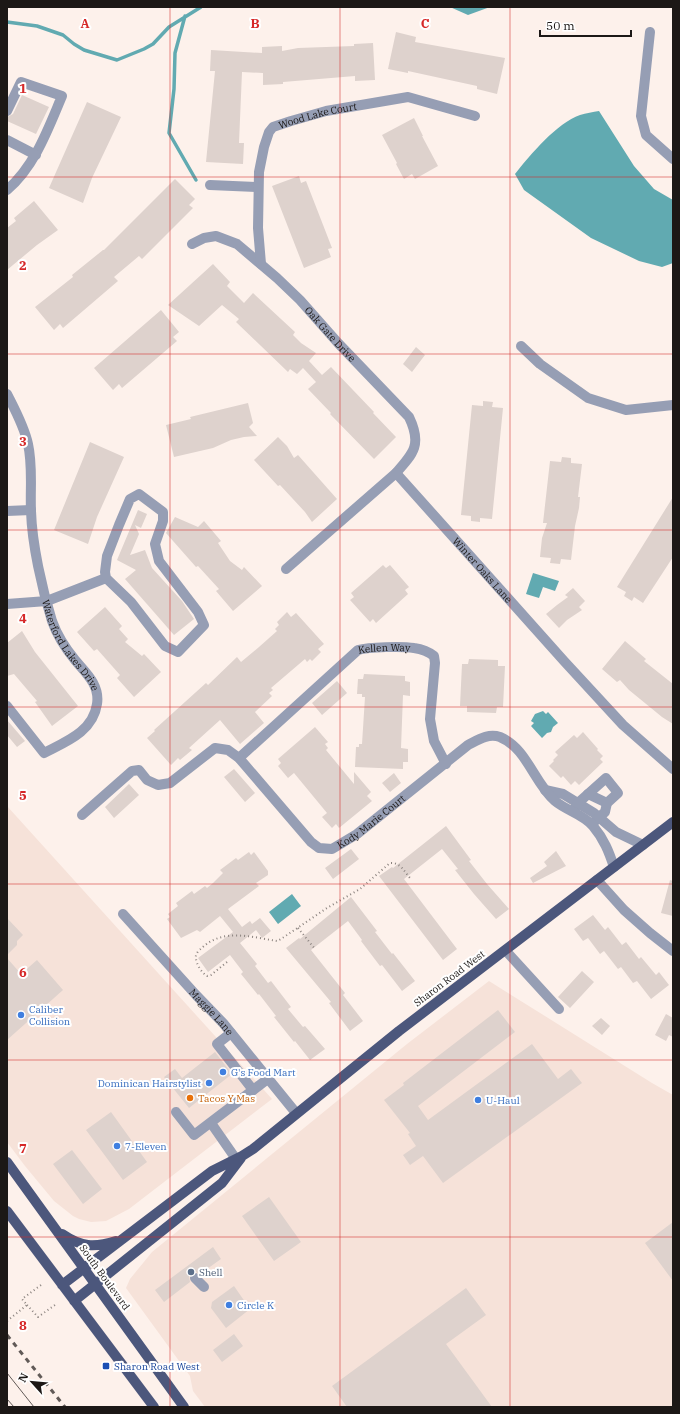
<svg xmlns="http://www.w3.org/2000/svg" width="680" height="1414" viewBox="0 0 680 1414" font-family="'IBM Plex Serif',serif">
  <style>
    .built { fill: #f6e2d9 }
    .water { fill: #61aab1 }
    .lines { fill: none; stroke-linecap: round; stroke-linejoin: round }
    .stream { stroke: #61aab1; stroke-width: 3.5 }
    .building { fill: #ded2cd }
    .path { stroke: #8b837f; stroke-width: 2; stroke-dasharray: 1 3; stroke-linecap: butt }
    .minor { stroke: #969eb4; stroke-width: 10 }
    .major { stroke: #4c577c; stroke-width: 10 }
    .tram { stroke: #615a57; stroke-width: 1 }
    .rail { stroke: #615a57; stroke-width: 3; stroke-dasharray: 5 5; stroke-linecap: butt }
    .grid { fill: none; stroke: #d62828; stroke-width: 1; stroke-opacity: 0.55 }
    .shop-dot { fill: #3f7fe0; stroke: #fff; stroke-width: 1.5 }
    .food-dot { fill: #e8710a; stroke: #fff; stroke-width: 1.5 }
    .service-dot { fill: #5c6f8a; stroke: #fff; stroke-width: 1.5 }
    .transit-dot { fill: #1a4fb4; stroke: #fff; stroke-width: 1.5 }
    .labels { text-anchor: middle; stroke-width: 4; stroke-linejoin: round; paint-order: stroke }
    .street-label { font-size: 10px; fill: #1c1816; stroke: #fff }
    .shop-label { font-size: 10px; fill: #366cbe; stroke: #fff; text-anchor: start }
    .food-label { font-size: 10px; fill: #c56008; stroke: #fff; text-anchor: start }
    .service-label { font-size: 10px; fill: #4e5e75; stroke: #fff; text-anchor: start }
    .transit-label { font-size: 10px; fill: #164399; stroke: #fff; text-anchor: start }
    .grid-label { font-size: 13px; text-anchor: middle; font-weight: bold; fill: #d62828; stroke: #fff; stroke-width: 4; stroke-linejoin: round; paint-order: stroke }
  </style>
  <rect width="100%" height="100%" fill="#fdf1eb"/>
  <path class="built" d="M7,806L272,1099L129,1209L106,1221L91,1222L79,1219L73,1216L54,1201L25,1166L7,1142Z
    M489,981L652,1083L673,1095V1407H205L193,1391L190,1376L126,1288L130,1279L152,1252L407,1044Z"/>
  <path class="water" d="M450,7H490L468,15Z
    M599,111L634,166L654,189L673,200V263L662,267L639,261L591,238L524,190L515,174C531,154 557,123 580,115C586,113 593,112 599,111Z
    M533,573L559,581L555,591L543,587L539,598L526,594Z
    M543,711L546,714L548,712L558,723L553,727L551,732L547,733L542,738L531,726L534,723L531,721L535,714Z
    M292,894L301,906L278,924L269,912Z"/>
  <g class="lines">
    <path class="stream" d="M185,16L175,53L174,89L169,133L196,180
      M7,22L37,26L63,35L74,44L84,50L117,60L144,49L153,44L169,27L201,7"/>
  </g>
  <path class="building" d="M396,32L416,37L415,42L505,58L497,94L477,89V86L408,71V73L388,69Z
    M373,43L375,80L355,81V76L283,82V84L263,85V73L242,72L239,143H244L243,164L206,162L215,71H210L211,50L262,53V47L282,46V51L298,48L354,46V44Z
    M22,95L49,107L36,134L7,121V117L13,114Z
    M87,102L121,117L92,178L83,203L49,188Z
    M414,118L423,136H422L438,166L415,179L412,174L404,179L396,164L397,163L382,135Z
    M299,176L301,183L306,181L332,248L328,249L331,257L304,268L272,186Z
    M175,179L195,199L189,205L193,208L142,259L139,256L114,277L118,281L63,328L60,324L54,330L35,307L73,277L72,275L103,250H104Z
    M34,201L58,230L37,245L7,270V228L16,221L14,218Z
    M213,264L230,282L227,286L244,303L253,293L295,332L293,335L301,343L316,353L309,361L322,375L331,367L374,412L373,413L396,437L374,459L330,414L331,413L308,389L316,382L303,368L297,374L290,369L288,372L236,322L239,319L222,305L199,326L168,305Z
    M161,310L179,332L173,337L177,341L122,388L119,384L113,390L94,368Z
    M416,347L425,355L412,372L403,364Z
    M483,401L493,402L492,407L503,408L492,519L480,518V522L471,521V516L461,515L472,405L483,406Z
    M248,403L253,423L249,427L257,436L244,437L231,440L213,448L174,457L166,425L191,419L190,417Z
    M278,437L287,446L294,458L298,455L337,499L312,522L305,512L280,485L278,486L254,460Z
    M90,442L124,457L97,517L88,544L54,530Z
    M562,457L571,458V463L582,464L578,497H580L579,508L575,526L571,560L561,559L560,564L550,563L551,558L540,557L542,538L547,523H543L550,461L561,462Z
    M673,497V557L643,603L634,597L632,601L624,596L626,592L617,587Z
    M138,510L147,514L141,528L135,525L139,534L130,555L145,550L152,568L182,601L194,619L174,635L125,579L136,570L117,560Z
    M175,517L198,527L204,521L221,541L218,543L230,561L242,570L244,567L262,586L233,611L216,591L219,589L198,566L196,567L166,533Z
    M383,565L386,568L390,565L409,587L405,590L408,594L376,623L373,619L370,622L350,600L354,597L351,593Z
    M573,588L585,601L579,607L582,610L567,620L559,628L546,614L557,605L568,597L565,595Z
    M105,607L122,626L119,629L128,639L125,642L142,656L144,654L161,672L134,697L117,678L120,675L97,649L94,651L77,632Z
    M287,612L291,617L296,613L324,644L318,649L321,652L312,661L310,659L307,662L305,659L271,688L273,690L269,693L272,696L255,712L264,723L240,744L220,720L189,748L192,750L180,760L178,758L171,765L147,738L155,731L154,730L206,683L208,685L237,657L241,662L259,647L277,631L275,629L279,625L277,622Z
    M22,631L35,652L78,706L52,726L35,702L37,701L14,674L7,676V643Z
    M625,641L646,659L644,661L673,684V724L662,717L629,690L620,680L617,682L602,669Z
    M469,659L498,660V666H505L503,707H497L496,713L467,712V706H460L462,664H468Z
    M364,674L405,676V681L410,682V696L403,695L401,748L408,749V762H403V769L355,767L356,747H359V744H362L365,697H362V694H357L358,679H363Z
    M337,681L347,693L322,715L312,703Z
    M7,720L25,741L17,747L7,735Z
    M315,727L328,742L325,744L328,748L326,750L354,784V772L371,792L367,796L372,801L339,828L336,824L332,828L322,817L327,813L294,773L288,778L278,766L281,763L278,759Z
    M583,732L598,749L597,750L603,756L600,759L603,762L579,785L575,781L571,785L563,776L561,778L549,766L554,761L553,760L558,755L555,752L574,735L577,738Z
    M234,769L255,793L245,802L224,777Z
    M394,773L401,783L390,792L382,783Z
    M129,784L139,795L114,818L105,807Z
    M446,826L471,860L469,861L487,884L509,909L496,919L474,894L455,870L458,869L442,849L404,879L457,949L443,960L379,876L392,867L393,868Z
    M351,849L359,859L333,879L325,868Z
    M556,851L566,866L533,883L530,878L547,866L544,862Z
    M249,852L251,855L254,852L268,871V875L256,883L259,886L228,909L242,927L250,921L252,924L260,918L271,931L262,938L256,930L240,943L257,964L255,966L268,983L271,981L291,1007L288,1009L303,1027L305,1026L325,1049L310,1060L295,1041L294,1042L274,1017L276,1016L259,994L258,995L241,974L243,972L230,955L208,972L198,958L233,932L220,916L200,932L197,930L181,938L167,919L170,917L168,914L178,906L176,903L192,891L194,894L205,886L207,888L213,883L223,873L220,870L236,858L238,860Z
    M670,880L673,881V916L661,913Z
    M351,897L377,931L375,932L392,954L393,953L415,981L402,991L382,965L380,966L361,941L362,940L348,921L311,950L345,993L343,995L363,1021L350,1031L329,1003L331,1002L286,948L299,938L300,939Z
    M593,915L605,930L608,927L622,945L626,942L639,959L641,957L656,975L659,972L669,985L651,999L637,981L633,983L621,967L618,969L604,951L600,954L588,938L583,941L574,929Z
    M7,918L23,935L17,941V945L7,955Z
    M7,958L21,974L37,960L63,990L7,1040Z
    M582,971L594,982L570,1008L558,997Z
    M498,1010L515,1032L418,1106L428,1120L532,1044L558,1079L571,1069L582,1083L443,1183L423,1156L410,1165L403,1155L416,1146L408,1134L410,1133L384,1100L404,1085L403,1083Z
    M666,1014L673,1018V1037L669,1035L666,1041L655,1035Z
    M601,1018L610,1026L602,1035L592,1026Z
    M215,1052L232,1074L189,1108L164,1077L175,1069L182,1078Z
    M111,1112L147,1162L123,1180L86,1130Z
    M72,1150L102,1189L83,1204L53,1164Z
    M269,1197L301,1242L274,1261L242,1216Z
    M673,1222V1281L645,1243Z
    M213,1247L221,1259L200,1274L196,1272L191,1273L189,1277L190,1282L164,1302L155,1290Z
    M234,1286L250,1309L226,1328L211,1308L212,1302Z
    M466,1288L486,1315L446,1344L492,1407H347L332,1386Z
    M234,1334L243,1346L222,1362L213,1350Z"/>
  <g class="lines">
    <path class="path" d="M298,928L315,949
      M227,962L211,975L207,976C202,973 196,964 196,958C195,954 199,950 202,948C222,928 252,937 277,941L281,939L327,908L360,889L390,863C400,862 404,871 410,878
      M27,1305L38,1317L55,1305
      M7,1321L27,1305L22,1299L41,1285"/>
    <g class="minor">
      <path d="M650,32L641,116L646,135L673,159"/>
      <path d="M7,111L21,82L62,96C48,129 35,166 7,190"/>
      <path d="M7,140L36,155"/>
      <path d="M210,185L258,187"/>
      <path id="s1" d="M192,244L204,238L216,236L237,244L277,278L300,300L338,343L409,417C422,444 414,453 396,473"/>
      <path id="s2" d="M261,264L258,228L259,172L264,147L269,132L273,127L291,121L326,111L408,97L475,116"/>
      <path d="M521,346L540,364L588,398L626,410L673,405"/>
      <path id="s3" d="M7,394C15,410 24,426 28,444C33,466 30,488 31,511C32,544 42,589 52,621C57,635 66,649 75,660C86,673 100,685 97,704C93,732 65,742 44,753L7,706"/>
      <path d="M7,511L31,510"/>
      <path id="s4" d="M286,569L396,473L564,661L623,725L673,769"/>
      <path d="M7,604L47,601L106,578L131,602L165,646L178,652L204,625L198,612L159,561L155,544L163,521V512L139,494L130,499L119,525L107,556L105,572L106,578"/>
      <path id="s5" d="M239,758L358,650C369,647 402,646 414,648C421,649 429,652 434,656L435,663L430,719L434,741L446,764"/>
      <path d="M545,790L563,794L594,813L616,832L643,845"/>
      <path d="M588,794L607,803"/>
      <path d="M575,808L578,803L606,778L618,793L607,803L605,812L595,821"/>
      <path id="s6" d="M82,815L132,771L139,770L147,780L158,785L170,783L215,748L228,750L239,758L311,842L319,848L332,849L357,834L468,745C478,740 488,733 500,737C527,748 534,783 555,801C567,811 583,814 593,826C604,839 609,852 614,867"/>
      <path d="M597,880L624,910L650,933L673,951"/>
      <path id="s7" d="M123,914L196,995L223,1023L296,1113"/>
      <path d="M506,951L559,1009"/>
      <path d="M231,1033L217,1044L253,1090"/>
      <path d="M176,1112L194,1135L269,1078"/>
      <path d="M211,1123L236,1159"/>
      <path d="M195,1278L204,1287"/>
    </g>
    <path class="major" d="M7,1162L184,1407
      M7,1211L154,1407
      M62,1234C81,1247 94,1248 116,1241
      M62,1285L212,1171L242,1156L253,1149L399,1031L673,822
      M74,1301L222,1183L241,1158"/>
    <path class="tram" d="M7,1373L34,1407
      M7,1399L14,1407"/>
    <path class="rail" d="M7,1335L65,1407"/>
  </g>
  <path class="grid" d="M170,7V1407M340,7V1407M510,7V1407M7,177H673M7,354H673M7,530H673M7,707H673M7,884H673M7,1060H673M7,1237H673"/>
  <g class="shop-dot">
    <circle cx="21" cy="1015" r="4"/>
    <circle cx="223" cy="1072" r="4"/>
    <circle cx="209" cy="1083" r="4"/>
    <circle cx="478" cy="1100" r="4"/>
    <circle cx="117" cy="1146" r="4"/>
    <circle cx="229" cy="1305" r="4"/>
  </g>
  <circle class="food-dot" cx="190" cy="1098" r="4"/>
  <circle class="service-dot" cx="191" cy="1272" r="4"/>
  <rect class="transit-dot" x="102" y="1362" width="8" height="8" rx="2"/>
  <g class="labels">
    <g class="street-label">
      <text dy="4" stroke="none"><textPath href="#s2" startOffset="186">Wood Lake Court</textPath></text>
      <text dy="4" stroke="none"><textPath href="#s1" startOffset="178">Oak Gate Drive</textPath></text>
      <text dy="4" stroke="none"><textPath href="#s4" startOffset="276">Winter Oaks Lane</textPath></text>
      <text dy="4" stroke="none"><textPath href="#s3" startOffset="264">Waterford Lakes Drive</textPath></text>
      <text dy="4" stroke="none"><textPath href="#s5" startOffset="187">Kellen Way</textPath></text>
      <text dy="4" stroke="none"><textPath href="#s6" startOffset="376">Kody Marie Court</textPath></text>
      <text transform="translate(449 978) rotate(-37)" y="4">Sharon Road West</text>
      <text dy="4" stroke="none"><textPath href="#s7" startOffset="132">Maggie Lane</textPath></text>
      <text transform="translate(105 1277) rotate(54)" y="4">South Boulevard</text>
    </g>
    <g class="shop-label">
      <text x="29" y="1013">Caliber<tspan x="29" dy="12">Collision</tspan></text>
      <text x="231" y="1076">G's Food Mart</text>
      <text x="201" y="1087" text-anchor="end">Dominican Hairstylist</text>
      <text x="486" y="1104">U-Haul</text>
      <text x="125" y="1150">7-Eleven</text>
      <text x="237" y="1309">Circle K</text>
    </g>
    <g class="food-label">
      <text x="198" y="1102">Tacos Y Mas</text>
    </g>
    <g class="service-label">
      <text x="199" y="1276">Shell</text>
    </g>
    <g class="transit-label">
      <text x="114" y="1370">Sharon Road West</text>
    </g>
  </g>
  <g class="grid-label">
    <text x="85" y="28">A</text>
    <text x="255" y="28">B</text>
    <text x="425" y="28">C</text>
    <text x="23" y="93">1</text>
    <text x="23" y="270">2</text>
    <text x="23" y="446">3</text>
    <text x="23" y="623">4</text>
    <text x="23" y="800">5</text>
    <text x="23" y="977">6</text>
    <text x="23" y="1153">7</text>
    <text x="23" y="1330">8</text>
  </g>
  <rect width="680" height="1414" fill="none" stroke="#1c1816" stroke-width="16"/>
  <g transform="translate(32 1382) rotate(297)" stroke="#ffffff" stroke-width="3" paint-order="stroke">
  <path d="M0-3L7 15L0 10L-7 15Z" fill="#1c1816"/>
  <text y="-6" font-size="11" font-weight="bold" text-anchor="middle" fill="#1c1816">N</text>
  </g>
  <path d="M540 30v6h91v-6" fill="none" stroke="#1c1816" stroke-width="2"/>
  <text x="546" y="30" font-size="12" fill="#1c1816" stroke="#ffffff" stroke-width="3" paint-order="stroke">50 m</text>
</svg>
